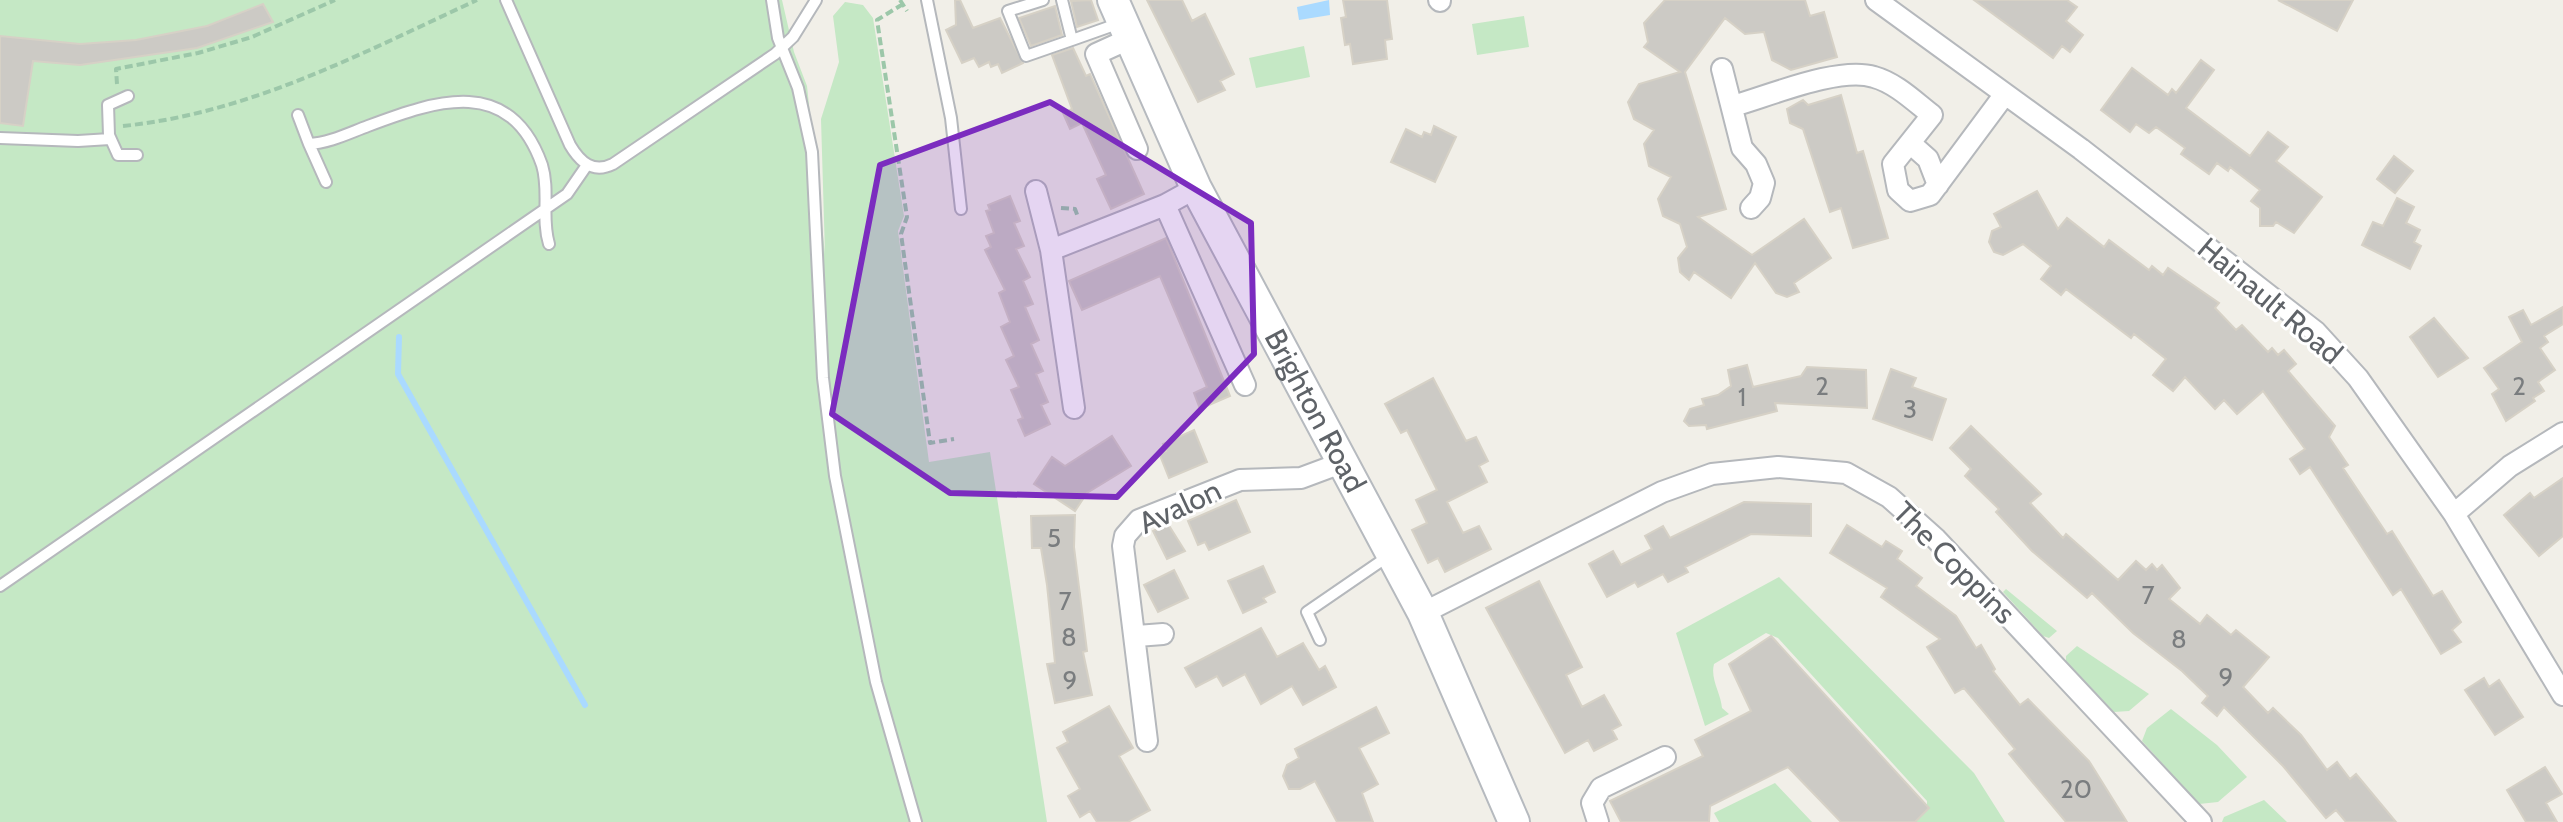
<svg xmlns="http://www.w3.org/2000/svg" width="2563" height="822" viewBox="0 0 2563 822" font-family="Cabin,sans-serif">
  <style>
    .green { fill: #c5e8c5 }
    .water { fill: #aadaff }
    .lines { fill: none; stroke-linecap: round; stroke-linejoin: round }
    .stream { stroke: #aadaff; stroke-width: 6 }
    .building { fill: #cccac5; stroke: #d6d1c6; stroke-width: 2 }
    .lane-casing { stroke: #b5b8bc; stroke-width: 14 }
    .street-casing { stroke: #b5b8bc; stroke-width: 24 }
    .secondary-casing { stroke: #b6babf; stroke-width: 34 }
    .path { stroke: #9cc7a9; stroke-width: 4; stroke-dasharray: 8 4; stroke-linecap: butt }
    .lane { stroke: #fff; stroke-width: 10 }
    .street { stroke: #fff; stroke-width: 20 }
    .secondary { stroke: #fff; stroke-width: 30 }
    .marked { fill: #7b2cbf; fill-opacity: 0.2; stroke: #7b2cbf; stroke-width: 6; stroke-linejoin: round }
    .labels { text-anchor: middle; stroke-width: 6; stroke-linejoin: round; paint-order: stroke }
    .number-label { font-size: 26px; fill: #7a7d7f }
    .street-label { font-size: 30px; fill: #5f6368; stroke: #fff }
  </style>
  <rect width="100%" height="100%" fill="#f1efe8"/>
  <path class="green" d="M0,0H782L794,52L807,86L825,254L821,119L839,62L833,16L845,2L863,5L873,18L904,216L898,231L929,462L990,452L1047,822H0Z
    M1524,16L1529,47L1477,55L1472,24Z
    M1304,46L1310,77L1256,88L1249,58Z
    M1779,577L1974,773L2005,822H1913L1927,809V801L1778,638L1766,633L1714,664C1710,679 1721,694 1722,708L1729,714L1705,726L1676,633Z
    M2006,589L2057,631L2049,638L2043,636L2003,592Z
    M2077,646L2149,694L2129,711L2114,712L2066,661V656Z
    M2171,709L2217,745L2247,777L2218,802L2199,804L2142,741L2147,728Z
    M1775,783L1812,822H1719L1714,813Z
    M2264,800L2287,822H2222L2224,817Z"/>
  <path class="water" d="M1329,0L1330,15L1299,20L1297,7Z"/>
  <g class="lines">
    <path class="stream" d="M399,337L398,374L585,705"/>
  </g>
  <path class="building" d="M955,0H960L973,28L1000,18L1023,63L1002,73L998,64L991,67L989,62L979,67L974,58L962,63L946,30L956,25Z
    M1091,0L1098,20L1077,27L1071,1Z
    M1147,0H1182L1192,21L1205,14L1234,74L1220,81L1225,90L1198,102Z
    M1343,0H1387L1392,39L1385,40L1387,59L1353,64L1350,44L1345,45L1341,18L1346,17Z
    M1665,0H1805L1810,16L1824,12L1837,57L1791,70L1772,60L1764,32L1745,34L1725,18L1685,72L1726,209L1698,217L1752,255L1804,219L1831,258L1794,283L1799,292L1787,297L1776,293L1755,263L1731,298L1694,272L1689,280L1680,272L1678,258L1687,247L1680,224L1663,216L1658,199L1671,177L1649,166L1644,144L1654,130L1634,119L1628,102L1639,84L1680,72L1644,47L1648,42L1644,23Z
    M1974,0H2067L2077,7L2066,21L2083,35L2070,52L2062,46L2053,58Z
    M2278,0H2353L2337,31Z
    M263,4L273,22L197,48L80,65L33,61L23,126L0,123V36L80,44L136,40L207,26Z
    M1055,6L1062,35L1031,46L1019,18Z
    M1073,48L1086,76L1090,74L1144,194L1111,209L1097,179L1106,175L1082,123L1070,129L1063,113L1072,109L1052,55Z
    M2201,60L2214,70L2186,108L2250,156L2268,132L2288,147L2276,161L2322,197L2294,233L2276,222L2273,226H2260V208L2251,201L2260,190L2230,167L2228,171L2217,163L2209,174L2181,154L2185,148L2156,127L2149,133L2136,124L2130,132L2101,110L2132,68L2168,95L2172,89L2176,93Z
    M1841,95L1857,153L1863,151L1888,238L1853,248L1841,208L1830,212L1803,129L1790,123L1787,109L1803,100L1808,105Z
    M1434,126L1456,137L1435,182L1391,162L1406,129L1422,137L1424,132L1431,135Z
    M2394,156L2413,171L2395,193L2377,179Z
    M2037,191L2058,229L2067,218L2104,247L2109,240L2149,270L2152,266L2163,275L2168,268L2219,303L2215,308L2236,330L2242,325L2268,352L2272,348L2278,355L2284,350L2296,364L2288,371L2335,426L2329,437L2348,465L2343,468L2387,534L2392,531L2433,596L2442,591L2461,622L2452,630L2461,642L2441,654L2401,589L2393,595L2310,467L2300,474L2290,459L2305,449L2263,391L2237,414L2224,400L2215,409L2185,377L2173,391L2153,375L2166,359L2134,334L2131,338L2066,289L2061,295L2041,279L2051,266L2023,244L2003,255L1994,252L1989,242L1992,231L2001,227L1994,214Z
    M1010,196L1020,221L1014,223L1024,246L1016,249L1030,277L1023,281L1033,304L1025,307L1039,340L1031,344L1043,371L1036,374L1048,402L1041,405L1050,424L1025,436L1018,420L1023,418L1011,390L1019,387L1006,360L1014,356L1001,327L1010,322L999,293L1005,290L985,250L991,247L986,236L994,233L986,211L990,210L988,205Z
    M2397,198L2414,207L2406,223L2420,230L2414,242L2421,246L2410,269L2362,245L2373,222L2383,226Z
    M1166,238L1230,396L1200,409L1194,393L1207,387L1160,276L1082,310L1069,281Z
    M2563,307V324L2544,336L2548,342L2540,348L2555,370L2538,382L2544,391L2533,398L2535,401L2506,421L2492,394L2499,389L2484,368L2522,342L2509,317L2523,310L2531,325Z
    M2434,318L2468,358L2438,377L2410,337Z
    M1747,365L1753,387L1801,376L1807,367L1866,370L1867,408L1775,403L1777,411L1707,429L1706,425L1689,426L1684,421L1690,409L1704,405L1702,399L1718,395L1731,386L1728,370Z
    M1891,369L1916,378L1912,387L1946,399L1932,440L1873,419Z
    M1433,378L1466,441L1476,437L1488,461L1479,466L1487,482L1447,502L1463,533L1479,526L1491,549L1445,572L1438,558L1428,563L1412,530L1427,523L1416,500L1437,490L1407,430L1401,433L1385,404Z
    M1971,426L2041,494L2030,503L2063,538L2066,534L2118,580L2136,561L2146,570L2152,564L2157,570L2162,565L2180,588L2169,599L2200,624L2207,615L2231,635L2236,630L2269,657L2243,687L2268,713L2273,708L2301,735L2327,770L2337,762L2350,779L2356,774L2396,822H2346L2336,810L2326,818L2283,766L2224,707L2217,716L2202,703L2208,696L2182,671L2133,633L2092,593L2087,598L2032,551L1996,512L1999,509L1965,476L1971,469L1950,448Z
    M1194,430L1207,462L1169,478L1159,453L1166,451L1163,444Z
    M1112,436L1131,466L1087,493L1075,511L1034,484L1052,457L1065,466Z
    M2563,478V536L2539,556L2504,515L2530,493L2534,498Z
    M1236,500L1250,532L1209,550L1205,542L1198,545L1188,521Z
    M1744,502L1811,504V536L1751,534L1685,567L1688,572L1668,582L1663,574L1638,587L1635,582L1607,597L1589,564L1613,551L1621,565L1652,549L1645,536L1663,526L1670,538Z
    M1075,515L1074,547L1087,651L1083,652L1092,695L1055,703L1047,664L1055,663L1047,585L1041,548H1032L1031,516Z
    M1168,524L1185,551L1167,559L1153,531Z
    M1847,525L1882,547L1886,541L1902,551L1897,559L1922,578L1916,586L1956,616L1976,648L1981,645L1995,669L1993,671L2020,705L2028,699L2089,761L2127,822H2066L2009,754L2015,749L1964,688L1955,693L1927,647L1940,639L1881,597L1887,588L1830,553Z
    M1263,566L1275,592L1263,598L1266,602L1243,613L1228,581Z
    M1174,570L1188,598L1158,612L1144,585Z
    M1539,581L1582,667L1566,675L1582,707L1604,695L1621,725L1612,730L1617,739L1594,751L1588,740L1565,753L1486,608Z
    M1261,628L1277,657L1303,643L1319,670L1325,666L1336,687L1303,705L1292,686L1261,704L1245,674L1223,686L1217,676L1196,687L1185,668Z
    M1771,636L1929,808L1915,822H1841L1788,767L1710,806L1709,822H1621L1610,801L1703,756L1695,740L1751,711L1729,664Z
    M2484,678L2489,687L2499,680L2523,717L2495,735L2465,690Z
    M1109,706L1133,748L1119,756L1150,810L1128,822H1097L1090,811L1080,817L1068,796L1080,789L1057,748L1068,742L1063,732Z
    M1376,707L1389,733L1359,748L1378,784L1362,793L1373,822H1337L1315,781L1300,789H1289L1283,776L1287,765L1299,758L1295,749Z
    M2545,767L2562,794L2546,803L2557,822H2526L2507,790Z"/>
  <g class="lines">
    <g class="lane-casing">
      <path id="lane" d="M506,0L570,145C580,162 593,174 613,164L775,54L793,37L816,0
        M772,0L778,38L798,88L812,152L823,378L835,476L876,682L916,822
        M927,0L951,118L961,209
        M1043,0L1008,11L1026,56L1072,40
        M1062,0L1072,40L1120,23
        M128,96L108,105L109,135L118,155H137
        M298,115L309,144C329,143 349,133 368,126C437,100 510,75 542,165C550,191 541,218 549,244
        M0,138L78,141L110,139
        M309,144L326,182
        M0,586L567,194L587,165
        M1320,640L1307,612L1390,555"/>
    </g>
    <g class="street-casing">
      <path id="street" d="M1439,0L1440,1
        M1876,0L2081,149L2316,332L2358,378L2454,514L2563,695
        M1129,39L1096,54L1137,149
        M1722,69L1742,148L1756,164L1764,183L1760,198L1751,208
        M1733,106C1769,96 1839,66 1874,77C1896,83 1915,102 1932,115L1893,164L1898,190L1910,201L1930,195L2005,94
        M1910,143L1928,159L1938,185
        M1036,191L1051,250L1074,408
        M1165,205L1245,385
        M1051,250L1165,205L1196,188
        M2454,514L2510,466L2563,433
        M1423,613L1662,492L1712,474L1778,467L1846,473L1889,497L1936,539L2201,822
        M1137,636L1163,634
        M1147,741L1123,546L1125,536L1139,520L1240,480L1301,478L1344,462
        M1598,822L1592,803L1601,788L1665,757"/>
    </g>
    <g class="secondary-casing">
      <g id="secondary">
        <path id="s1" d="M1113,0L1196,188L1423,613L1514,822"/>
      </g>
    </g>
    <path class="path" d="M900,0L907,11
      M903,4L877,20L907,217L901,234L930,443L954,439
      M117,84L116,69L198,53L252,37L335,0
      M123,126C250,113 362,53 477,0
      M1061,208L1075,209L1078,217"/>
    <use href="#lane" class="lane"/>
    <use href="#street" class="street"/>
    <use href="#secondary" class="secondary"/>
  </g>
  <path class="marked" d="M1050,102L1251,223L1254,354L1117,497L950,493L832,414L880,165Z"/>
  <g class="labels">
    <g class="number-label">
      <text x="1822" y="395">2</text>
      <text x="2519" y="395">2</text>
      <text x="1742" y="406">1</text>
      <text x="1910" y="418">3</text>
      <text x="1054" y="547">5</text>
      <text x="2148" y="604">7</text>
      <text x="1065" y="610">7</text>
      <text x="1069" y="646">8</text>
      <text x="2179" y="648">8</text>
      <text x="2226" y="686">9</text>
      <text x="1070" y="689">9</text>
      <text x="2076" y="798">20</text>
    </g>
    <g class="street-label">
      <text transform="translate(2270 301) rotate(40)" y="10">Hainault Road</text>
      <text dy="10" stroke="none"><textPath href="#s1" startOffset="458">Brighton Road</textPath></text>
      <text transform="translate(1180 507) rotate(-25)" y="10">Avalon</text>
      <text transform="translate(1954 563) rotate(45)" y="10">The Coppins</text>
    </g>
  </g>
</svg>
